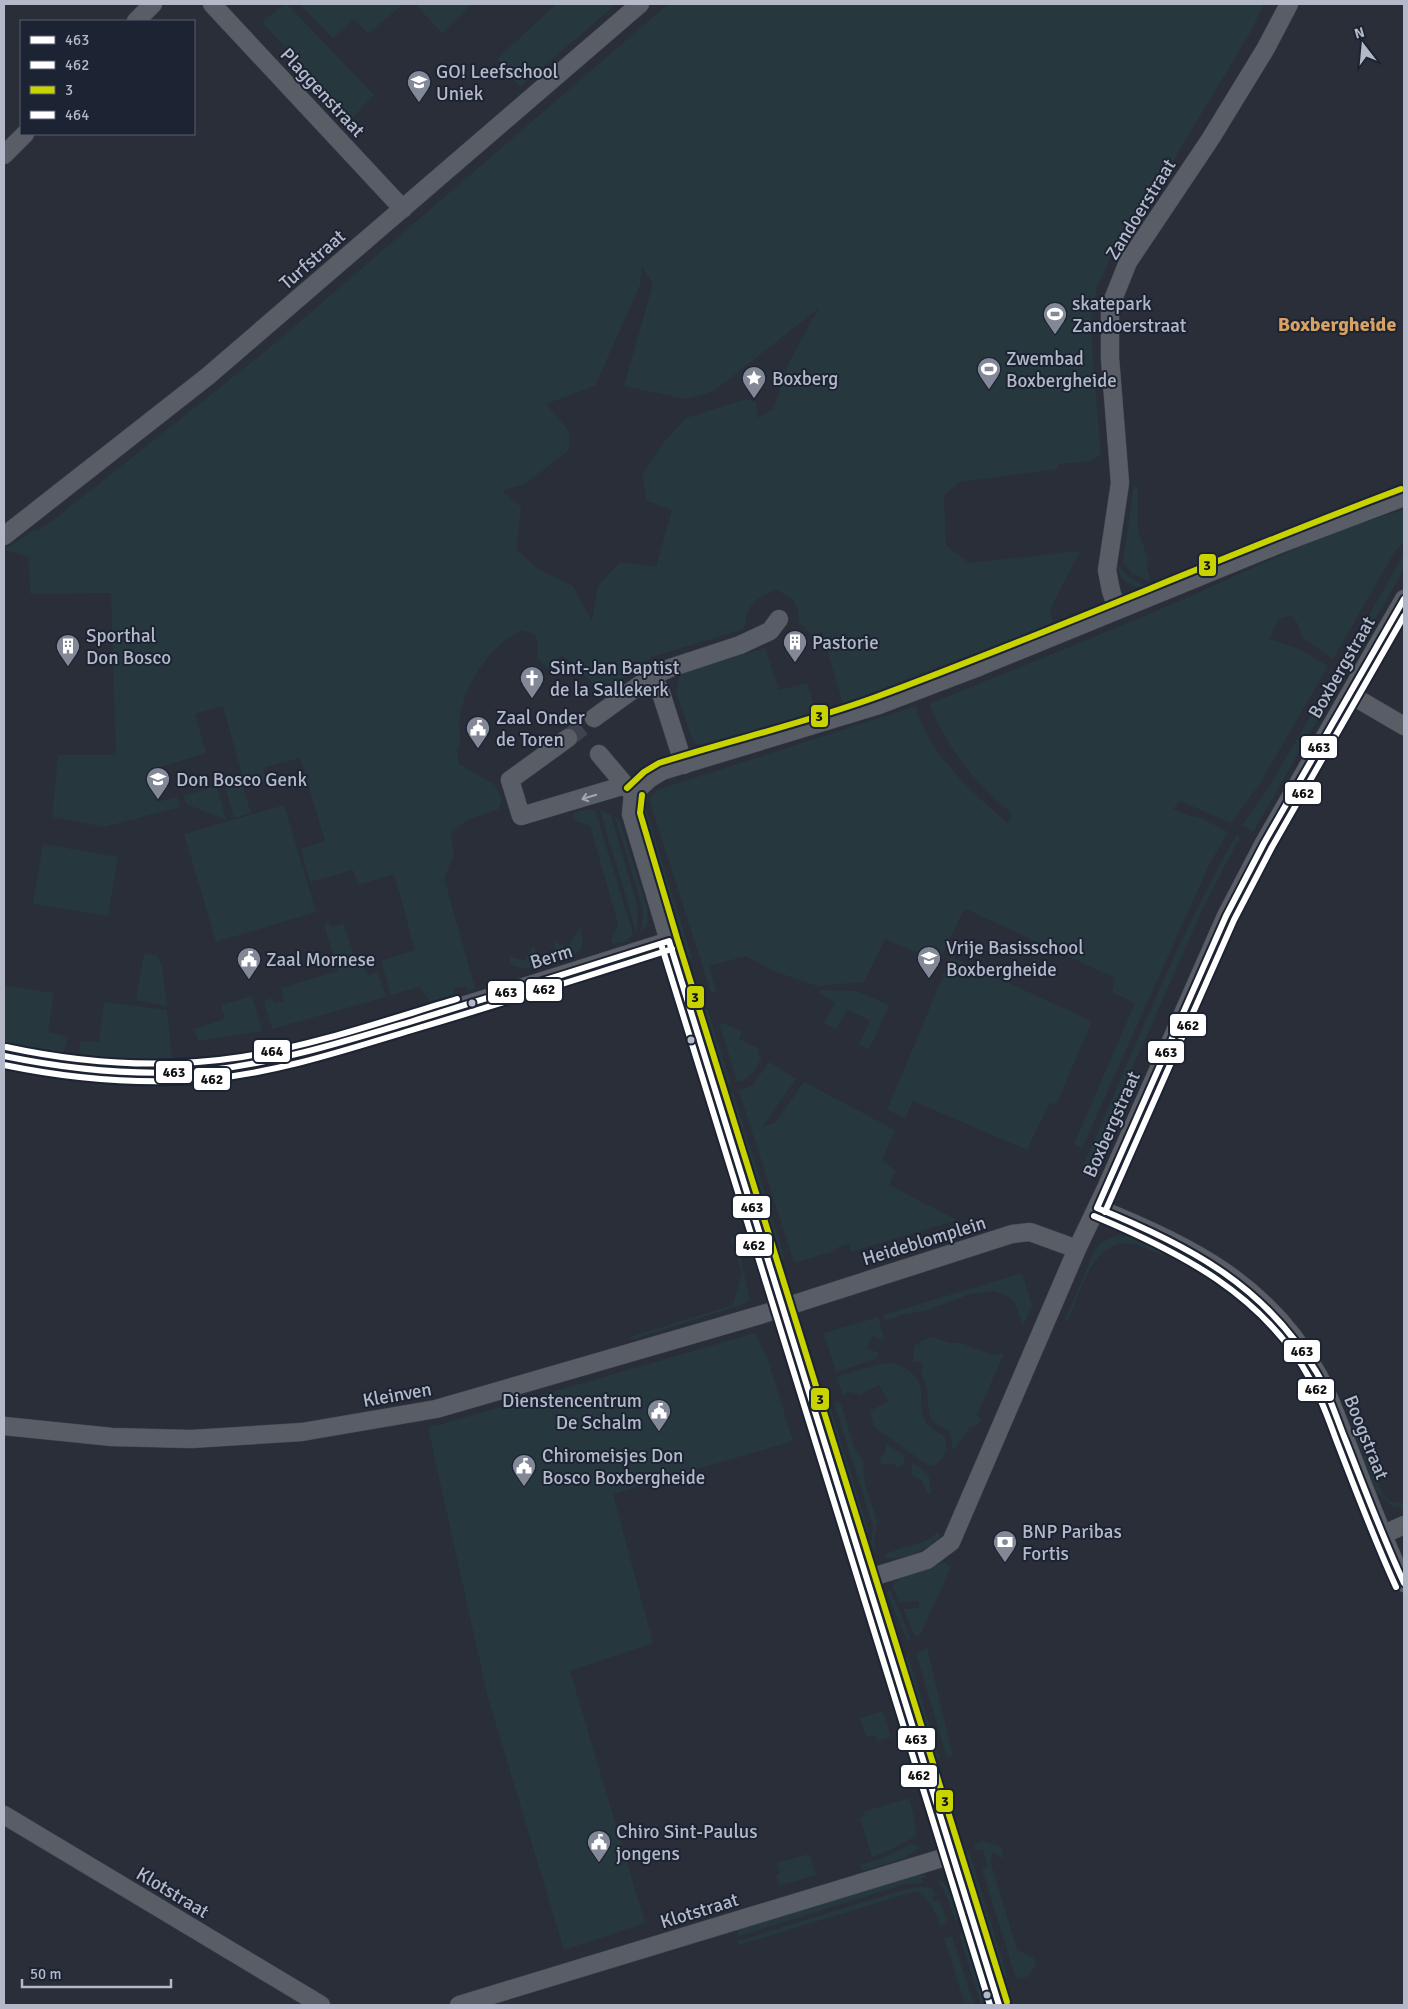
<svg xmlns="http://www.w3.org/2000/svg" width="1408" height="2009" viewBox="0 0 1408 2009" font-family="Signika,sans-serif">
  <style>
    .green { fill: #26383e; fill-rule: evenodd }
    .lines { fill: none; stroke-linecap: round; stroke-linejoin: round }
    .street-tunnel { stroke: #3e434e; stroke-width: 18; stroke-dasharray: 18 9; stroke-linecap: butt }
    .street-casing { stroke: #454951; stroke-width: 19 }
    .street { stroke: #595d66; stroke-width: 18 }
    .bus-1-casing { stroke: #1c2333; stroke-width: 10 }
    .bus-2-casing { stroke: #1c2333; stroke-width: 10 }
    .bus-3-casing { stroke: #1c2333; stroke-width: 10 }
    .bus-4-casing { stroke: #1c2333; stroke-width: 10 }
    .bus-1 { stroke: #fff; stroke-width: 6 }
    .bus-2 { stroke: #fff; stroke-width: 6 }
    .bus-3 { stroke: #c8d300; stroke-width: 6 }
    .bus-4 { stroke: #fff; stroke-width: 6 }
    .oneway { stroke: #a1a7b5 }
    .bus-dot { fill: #b3b9c9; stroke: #1c2333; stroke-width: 2 }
    .labels { text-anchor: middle; stroke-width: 4; stroke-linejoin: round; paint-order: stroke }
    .poi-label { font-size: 19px; fill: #b3b9c9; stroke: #1c2333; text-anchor: start }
    .street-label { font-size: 19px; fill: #b3b9c9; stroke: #1c2333 }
    .neighbourhood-label { font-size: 20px; font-weight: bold; fill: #d7a161; stroke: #1c2333 }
    .line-badge { stroke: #1c2333; stroke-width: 2 }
    .pale-badge-label { font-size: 14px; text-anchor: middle; font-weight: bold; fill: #111 }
  </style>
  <rect width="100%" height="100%" fill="#292e38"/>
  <path class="green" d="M284,4H287L374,95L351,119L262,22Z
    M299,4H403L368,34L354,19L333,38Z
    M418,4H472L442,33L417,6Z
    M556,4L615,5L520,87L497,59Z
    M668,4H1264L1250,33L1158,186L1112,254L1098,285L1091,310L1093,364L1101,454L1091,461L1058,464V469L960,482L944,495L946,545L969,563L1080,551L1050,610L1053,623L843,704L822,632L811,635L799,622L798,610L793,600L777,590C753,598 748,605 744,629L652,657L603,692L562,655L548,668L537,659L538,642L534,634L522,630C489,646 462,687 459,724C459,733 463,742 457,750L459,764L495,785L502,799L499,809L467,820L451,833L454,855L444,878L475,988L468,991L466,986L454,989L455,995L431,1002L419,987L391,995L381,961L415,950L394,874L358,885L353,870L310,882L301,849L325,841L300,758L263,768L267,781L243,788L251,813L234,818L224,783L228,781V778L242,774L223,706L195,714L206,753L148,771L157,802L177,797L180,807L104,827L52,817L58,755H116L111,593L30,594L29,557L4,550L34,530L36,531L51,522L273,345ZM642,267L653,284L624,386L686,399L714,391L819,308L790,360L773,409L758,418L756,402L746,399L686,418L664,442L642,475L647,501L672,510L656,567L620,562L598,586L592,621L573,586L538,569L516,549L521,507L502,491L525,484L569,450V431L546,404L595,386L640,285Z
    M1134,485L1138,487V531L1148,559L1147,569L1151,581L1132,574L1123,562Z
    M1404,510V541L1394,553L1333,659L1302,637L1298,624L1291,615L1278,619L1270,639L1299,649L1328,666L1259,785L1231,823L1180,801L1173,809L1187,815L1201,818L1228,832L1209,865L1082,1148L1074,1144L1135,1003L1112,992L1115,978L968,910L963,911L939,962L885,939L864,982L817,986L776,972L746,956L709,966L716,992H711L649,799L657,790L916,706C924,749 975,796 1008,823L1012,814C970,777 952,755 929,704C1015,669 1101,635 1186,598C1257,567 1329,530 1404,510Z
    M1404,554V569L1348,667L1341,663Z
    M1116,563L1129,577L1148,587C1130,589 1119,580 1116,563Z
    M765,648L779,690L807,683L816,713L709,745L698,744L693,741L676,691L679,677L687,672Z
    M1336,672L1343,676L1253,832L1242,825L1269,787Z
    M217,786L226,820L186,804L184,796Z
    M644,803L692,958L685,960L642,820Z
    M284,805L316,912L216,942L184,834Z
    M584,810H595L633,934L625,942L613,944L611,940L618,924L590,826L575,821L572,817L573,813Z
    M600,810L611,815L637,905V934Z
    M615,816L620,822L647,907L648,923L641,933L643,912L641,903Z
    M1237,834L1240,837L1202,910L1085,1176L1080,1173C1130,1060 1175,942 1237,834Z
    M43,844L118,857L108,916L33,904Z
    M328,923L332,927L344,924L357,967L362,966L368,975L378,972L386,997L272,1029L264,1003L266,1000L272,998L274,1003L284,1001L281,988L338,971L324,924Z
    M580,927C585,944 584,957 562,955L555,949L553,940L567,949Z
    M534,945L538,956C537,972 521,969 511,965L509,956L524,961Z
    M144,953L158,956L162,966L167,1006L136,1000Z
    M951,957L1092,1021L1056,1105L1050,1102L1027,1150L913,1101L905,1118L887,1110Z
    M4,985L54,993L48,1032L68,1037L63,1055L4,1043Z
    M820,990L857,991L889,1005L869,1050L859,1044L870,1021L847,1009L837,1029L824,1023L835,1002L819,993Z
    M252,996L262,1031L198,1041L194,1029L225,1019L221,1005Z
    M104,1002L167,1010L172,1060L79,1056L80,1041L99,1042Z
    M707,1008L731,1084L725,1086L702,1011Z
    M719,1022L742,1031L739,1039L759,1049L757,1054L762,1057C755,1069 752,1079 737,1082Z
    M769,1062L796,1079L763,1126L775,1123L804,1082L895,1130L882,1160L896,1171L889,1185L957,1220L851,1252L849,1244L836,1248L835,1251L794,1263L739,1090L752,1086Z
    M733,1092L785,1259L778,1261L728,1094Z
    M1116,1236L1129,1237L1165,1253L1163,1255C1154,1252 1144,1246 1134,1244C1093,1236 1080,1293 1068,1321L1065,1320L1095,1249L1104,1241Z
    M731,1238H736L750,1300L744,1304L631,1340L630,1337L733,1305L742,1273Z
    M1022,1273L1032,1306L1023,1326L1017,1308L1011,1298L994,1291L971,1294L925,1311L904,1314L885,1321L883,1315Z
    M878,1317L885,1341L872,1336L867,1348L879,1353L876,1359L836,1372L824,1333Z
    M755,1333L767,1357L793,1441L613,1494L653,1643L570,1671L645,1923L564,1950L488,1698L428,1428Z
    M932,1337L951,1343H961L993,1355L1004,1353L977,1415L981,1420L978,1425L970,1427L953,1451L950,1431C925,1421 930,1414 927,1391C926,1384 922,1376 921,1369L923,1366L920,1362H913L914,1346L921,1341Z
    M894,1363C938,1381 911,1401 928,1425C933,1431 942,1433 946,1440C947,1451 944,1461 933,1466L928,1465L874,1427L870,1411L888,1401L879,1385L860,1395L849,1392L843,1395L836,1377L880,1364Z
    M828,1400L868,1529L866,1543L822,1401Z
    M840,1401L854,1447L863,1460L865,1483L877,1522L874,1544L878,1555L871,1544L873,1527L834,1403Z
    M1350,1422H1353L1383,1495L1391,1502L1404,1503V1508L1392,1506L1377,1492Z
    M886,1444L905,1456L903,1465L897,1467L893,1464H881L880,1457L885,1453Z
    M912,1462L929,1475L931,1495L927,1493L922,1481L912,1475Z
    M937,1532L941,1535C929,1551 903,1560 884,1558C889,1546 925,1548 937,1532Z
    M944,1562L951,1567L920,1635L915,1636L903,1609L919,1608L918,1601L900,1602L892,1585C906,1572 928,1571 944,1562Z
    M890,1589L911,1639L907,1640L887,1593Z
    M927,1648L953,1756L947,1758L916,1653Z
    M908,1656L940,1759H933L903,1660Z
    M883,1711L891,1737L877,1741L875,1735L866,1737L860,1718Z
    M909,1798L914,1817L916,1836L889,1851L872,1857L860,1818L864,1816L863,1812Z
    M983,1841L1001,1847L1004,1859L993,1853L990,1860L1017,1950L1034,1958L1036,1966L1027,1977L1016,1979L982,1869L988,1867L983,1849L976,1851L974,1845Z
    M911,1844L917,1845L918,1849L905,1858L862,1871L860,1865L882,1858Z
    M968,1848L1008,1979L998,1972L965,1860Z
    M809,1854L816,1875L779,1886L776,1875L780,1874L777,1863Z
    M913,1875H926V1878H922L923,1883L906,1884L739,1936L737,1929Z
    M937,1878L950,1889L961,1917L955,1921L949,1902Z
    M918,1887L932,1888L935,1895L932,1898L935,1902L939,1899L948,1923L940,1925C935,1911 930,1899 917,1891L739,1945L738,1941L899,1891Z
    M963,1933L965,1934L986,2000L981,2005L959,1934Z
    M952,1936L974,2005H965L944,1938Z"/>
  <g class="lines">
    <path class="street-tunnel" d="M568,738L594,718"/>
    <g class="street-casing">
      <path id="street" d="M212,4L403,209
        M136,21L153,4
        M4,155L25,134
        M4,536L208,376L640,4
        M1117,609L1111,591L1107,570L1120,483L1110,358V307L1128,262L1211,138L1266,48L1289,4
        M652,676L661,693L684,765
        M1351,695L1404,726
        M594,718L652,676L670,668L740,645L770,631L779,619
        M568,738L510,780L521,816L625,785
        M599,754L631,792
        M633,794L631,814L669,941L999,2005
        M633,794L649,779L662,771L876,706L981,666L1282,543L1404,497
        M4,1056C93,1077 188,1079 278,1059C323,1050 368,1034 412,1021C498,996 583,968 669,941
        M1097,1208C1188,1244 1268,1284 1317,1373C1330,1396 1338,1422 1348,1446C1366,1492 1383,1539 1404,1583
        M4,1426L112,1437L191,1439L302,1432L436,1409L760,1315L1012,1234L1030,1232L1077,1249
        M1382,1535L1404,1525
        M866,1579L927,1560L951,1542L1077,1249L1107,1186L1226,916L1264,843L1404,599
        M4,1815L321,2005
        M459,2005L952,1855"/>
    </g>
    <use href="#street" class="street"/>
    <g class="bus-1-casing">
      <path id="bus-1" d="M669,941L999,2005
        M4,1056C72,1070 141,1077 211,1070C280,1062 346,1041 413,1021C498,995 584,968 669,941
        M1097,1208L1226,916L1264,843L1404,599
        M1097,1208C1188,1245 1265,1285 1317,1373C1329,1393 1336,1417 1345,1439C1364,1487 1382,1536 1404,1583"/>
    </g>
    <g class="bus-2-casing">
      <path id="bus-2" d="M661,944L990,2005
        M4,1065C72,1079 141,1085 210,1079C280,1072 345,1050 412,1030C499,1004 585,977 672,949
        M1105,1212L1234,920L1272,847L1404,616
        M1094,1216C1180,1252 1263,1294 1310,1379C1322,1399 1329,1421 1337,1442C1356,1491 1374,1539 1396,1587"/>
    </g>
    <g class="bus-3-casing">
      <path id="bus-3" d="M627,788L644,772L659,763C731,740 805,723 876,697C1052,632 1225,555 1401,489
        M642,795L640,813L677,938L1007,2002"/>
    </g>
    <g class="bus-4-casing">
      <path id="bus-4" d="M6,1047C84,1064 163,1069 242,1057C316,1045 387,1020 457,999"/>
    </g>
    <use href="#bus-1" class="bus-1"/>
    <use href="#bus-2" class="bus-2"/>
    <use href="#bus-3" class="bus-3"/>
    <use href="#bus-4" class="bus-4"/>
  </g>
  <defs><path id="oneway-shaft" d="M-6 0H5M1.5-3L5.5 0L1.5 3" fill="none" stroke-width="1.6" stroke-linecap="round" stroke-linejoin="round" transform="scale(1.25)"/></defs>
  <use class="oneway" href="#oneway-shaft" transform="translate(589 797) rotate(163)"/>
  <defs>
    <g id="school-pin" transform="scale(1.25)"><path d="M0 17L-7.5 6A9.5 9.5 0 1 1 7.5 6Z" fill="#838896" stroke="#1c2333"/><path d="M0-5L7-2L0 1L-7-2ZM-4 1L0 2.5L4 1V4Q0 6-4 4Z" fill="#fff"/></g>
    <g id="stadium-pin" transform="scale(1.25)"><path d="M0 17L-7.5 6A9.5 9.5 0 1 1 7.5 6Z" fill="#838896" stroke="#1c2333"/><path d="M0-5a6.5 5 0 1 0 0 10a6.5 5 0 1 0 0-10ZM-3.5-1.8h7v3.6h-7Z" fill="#fff"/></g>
    <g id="sight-pin" transform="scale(1.25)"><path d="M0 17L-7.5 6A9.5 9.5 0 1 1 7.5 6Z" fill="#838896" stroke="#1c2333"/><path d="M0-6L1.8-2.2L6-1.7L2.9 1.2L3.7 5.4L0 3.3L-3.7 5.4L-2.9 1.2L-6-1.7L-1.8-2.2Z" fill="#fff"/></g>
    <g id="building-pin" transform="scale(1.25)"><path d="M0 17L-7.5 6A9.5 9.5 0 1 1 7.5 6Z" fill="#838896" stroke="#1c2333"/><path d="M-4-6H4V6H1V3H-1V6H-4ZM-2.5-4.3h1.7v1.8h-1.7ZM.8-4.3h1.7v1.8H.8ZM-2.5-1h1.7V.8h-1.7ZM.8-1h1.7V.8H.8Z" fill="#fff"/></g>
    <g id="church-pin" transform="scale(1.25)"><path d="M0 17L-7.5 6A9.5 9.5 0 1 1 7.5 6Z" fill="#838896" stroke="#1c2333"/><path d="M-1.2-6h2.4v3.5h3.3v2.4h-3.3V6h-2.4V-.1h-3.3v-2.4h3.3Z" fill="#fff"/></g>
    <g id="civic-pin" transform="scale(1.25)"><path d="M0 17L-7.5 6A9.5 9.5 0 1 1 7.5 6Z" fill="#838896" stroke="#1c2333"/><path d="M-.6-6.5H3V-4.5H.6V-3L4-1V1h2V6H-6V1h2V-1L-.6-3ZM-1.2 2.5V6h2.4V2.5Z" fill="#fff"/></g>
    <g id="bank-pin" transform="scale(1.25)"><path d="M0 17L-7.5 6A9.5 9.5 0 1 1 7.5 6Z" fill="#838896" stroke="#1c2333"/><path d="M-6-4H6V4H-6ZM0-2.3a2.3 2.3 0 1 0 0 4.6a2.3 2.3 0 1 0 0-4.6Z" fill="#fff"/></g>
  </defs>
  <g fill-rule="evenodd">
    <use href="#school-pin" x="419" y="82"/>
    <use href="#stadium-pin" x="1055" y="314"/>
    <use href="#stadium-pin" x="989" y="369"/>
    <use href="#sight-pin" x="754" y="378"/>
    <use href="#building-pin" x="795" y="642"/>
    <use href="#building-pin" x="68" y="646"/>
    <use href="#church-pin" x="532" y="678"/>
    <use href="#civic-pin" x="478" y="728"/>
    <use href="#school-pin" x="158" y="779"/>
    <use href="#school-pin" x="929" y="958"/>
    <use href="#civic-pin" x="249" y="959"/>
    <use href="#civic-pin" x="659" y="1411"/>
    <use href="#civic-pin" x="524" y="1466"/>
    <use href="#bank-pin" x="1005" y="1542"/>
    <use href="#civic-pin" x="599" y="1842"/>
  </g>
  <g class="bus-dot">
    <circle cx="472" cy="1003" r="4.5"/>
    <circle cx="691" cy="1040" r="4.5"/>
    <circle cx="987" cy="1995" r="4.5"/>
  </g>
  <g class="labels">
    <g class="poi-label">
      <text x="436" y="78">GO! Leefschool<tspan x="436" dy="22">Uniek</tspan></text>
      <text x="1072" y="310">skatepark<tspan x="1072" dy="22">Zandoerstraat</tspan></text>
      <text x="1006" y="365">Zwembad<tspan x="1006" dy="22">Boxbergheide</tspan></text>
      <text x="772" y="385">Boxberg</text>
      <text x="86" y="642">Sporthal<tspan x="86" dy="22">Don Bosco</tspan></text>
      <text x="812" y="649">Pastorie</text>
      <text x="550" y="674">Sint-Jan Baptist<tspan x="550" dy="22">de la Sallekerk</tspan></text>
      <text x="496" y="724">Zaal Onder<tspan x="496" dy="22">de Toren</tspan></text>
      <text x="176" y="786">Don Bosco Genk</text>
      <text x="946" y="954">Vrije Basisschool<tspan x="946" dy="22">Boxbergheide</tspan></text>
      <text x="266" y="966">Zaal Mornese</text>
      <text x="642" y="1407" text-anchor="end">Dienstencentrum<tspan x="642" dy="22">De Schalm</tspan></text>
      <text x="542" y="1462">Chiromeisjes Don<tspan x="542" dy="22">Bosco Boxbergheide</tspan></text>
      <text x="1022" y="1538">BNP Paribas<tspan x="1022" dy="22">Fortis</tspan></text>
      <text x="616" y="1838">Chiro Sint-Paulus<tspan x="616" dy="22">jongens</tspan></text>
    </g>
    <g class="street-label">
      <text transform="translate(323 92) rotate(47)" y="7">Plaggenstraat</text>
      <text transform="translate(1140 209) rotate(-58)" y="7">Zandoerstraat</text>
      <text transform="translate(312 259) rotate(-41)" y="7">Turfstraat</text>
      <text transform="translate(1341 667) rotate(-60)" y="7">Boxbergstraat</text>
      <text transform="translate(551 956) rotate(-17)" y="7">Berm</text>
      <text transform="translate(1111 1124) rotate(-66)" y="7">Boxbergstraat</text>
      <text transform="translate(924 1240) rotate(-17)" y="7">Heideblomplein</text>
      <text transform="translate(397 1394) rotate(-10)" y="7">Kleinven</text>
      <text transform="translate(1367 1437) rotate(68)" y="7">Boogstraat</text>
      <text transform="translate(173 1892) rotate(31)" y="7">Klotstraat</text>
      <text transform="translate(699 1910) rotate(-17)" y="7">Klotstraat</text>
    </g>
    <g class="neighbourhood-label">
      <text x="1337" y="331">Boxbergheide</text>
    </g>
  </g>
  <g class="line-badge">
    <rect x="1198" y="553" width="19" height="24" rx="5" fill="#c8d300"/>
    <rect x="810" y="704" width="19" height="24" rx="5" fill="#c8d300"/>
    <rect x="1300" y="735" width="38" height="24" rx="5" fill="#fff"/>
    <rect x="1284" y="781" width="38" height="24" rx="5" fill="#fff"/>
    <rect x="525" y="978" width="38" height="24" rx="5" fill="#fff"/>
    <rect x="487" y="980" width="38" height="24" rx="5" fill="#fff"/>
    <rect x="686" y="985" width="19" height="24" rx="5" fill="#c8d300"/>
    <rect x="1169" y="1013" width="38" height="24" rx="5" fill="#fff"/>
    <rect x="253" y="1039" width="38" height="24" rx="5" fill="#fff"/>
    <rect x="1147" y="1040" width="38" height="24" rx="5" fill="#fff"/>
    <rect x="155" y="1060" width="38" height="24" rx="5" fill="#fff"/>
    <rect x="193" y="1067" width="38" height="24" rx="5" fill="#fff"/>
    <rect x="732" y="1195" width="39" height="24" rx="5" fill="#fff"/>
    <rect x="735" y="1233" width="38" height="24" rx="5" fill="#fff"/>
    <rect x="1283" y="1339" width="38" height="24" rx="5" fill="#fff"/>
    <rect x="1297" y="1378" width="38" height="24" rx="5" fill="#fff"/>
    <rect x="810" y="1387" width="20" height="24" rx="5" fill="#c8d300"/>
    <rect x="897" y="1727" width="39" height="24" rx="5" fill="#fff"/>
    <rect x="900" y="1764" width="38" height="24" rx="5" fill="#fff"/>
    <rect x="935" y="1789" width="19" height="24" rx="5" fill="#c8d300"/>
  </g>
  <g class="pale-badge-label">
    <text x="1207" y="570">3</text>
    <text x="819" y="721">3</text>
    <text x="1319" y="752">463</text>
    <text x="1303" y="798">462</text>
    <text x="544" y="994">462</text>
    <text x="506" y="997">463</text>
    <text x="695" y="1002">3</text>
    <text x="1188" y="1030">462</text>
    <text x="272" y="1056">464</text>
    <text x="1166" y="1057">463</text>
    <text x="174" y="1077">463</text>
    <text x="212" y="1084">462</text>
    <text x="752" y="1212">463</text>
    <text x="754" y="1250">462</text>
    <text x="1302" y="1356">463</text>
    <text x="1316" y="1394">462</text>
    <text x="820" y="1404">3</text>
    <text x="916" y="1744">463</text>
    <text x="919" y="1780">462</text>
    <text x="945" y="1806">3</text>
  </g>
  <rect width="1408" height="2009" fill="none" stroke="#b3b9c9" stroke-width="10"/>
  <rect x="20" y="20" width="175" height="115" fill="#1c2333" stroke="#585f6f"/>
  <rect x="30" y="36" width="25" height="8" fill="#ffffff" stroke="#585f6f"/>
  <text x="65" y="45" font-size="15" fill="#b3b9c9">463</text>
  <rect x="30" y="61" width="25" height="8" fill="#ffffff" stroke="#585f6f"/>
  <text x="65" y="70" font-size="15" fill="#b3b9c9">462</text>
  <rect x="30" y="86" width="25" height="8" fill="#c8d300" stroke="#585f6f"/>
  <text x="65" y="95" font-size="15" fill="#b3b9c9">3</text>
  <rect x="30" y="111" width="25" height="8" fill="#ffffff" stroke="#585f6f"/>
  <text x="65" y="120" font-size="15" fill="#b3b9c9">464</text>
  <g transform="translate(1363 45) rotate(344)" stroke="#1c2333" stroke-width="4" paint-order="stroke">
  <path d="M0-4L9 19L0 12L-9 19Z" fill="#b3b9c9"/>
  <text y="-8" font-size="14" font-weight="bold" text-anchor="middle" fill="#b3b9c9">N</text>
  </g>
  <path d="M22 1979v8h149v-8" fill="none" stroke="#b3b9c9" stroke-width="2.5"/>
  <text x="30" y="1979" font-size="15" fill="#b3b9c9" stroke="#1c2333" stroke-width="4" paint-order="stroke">50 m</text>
</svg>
